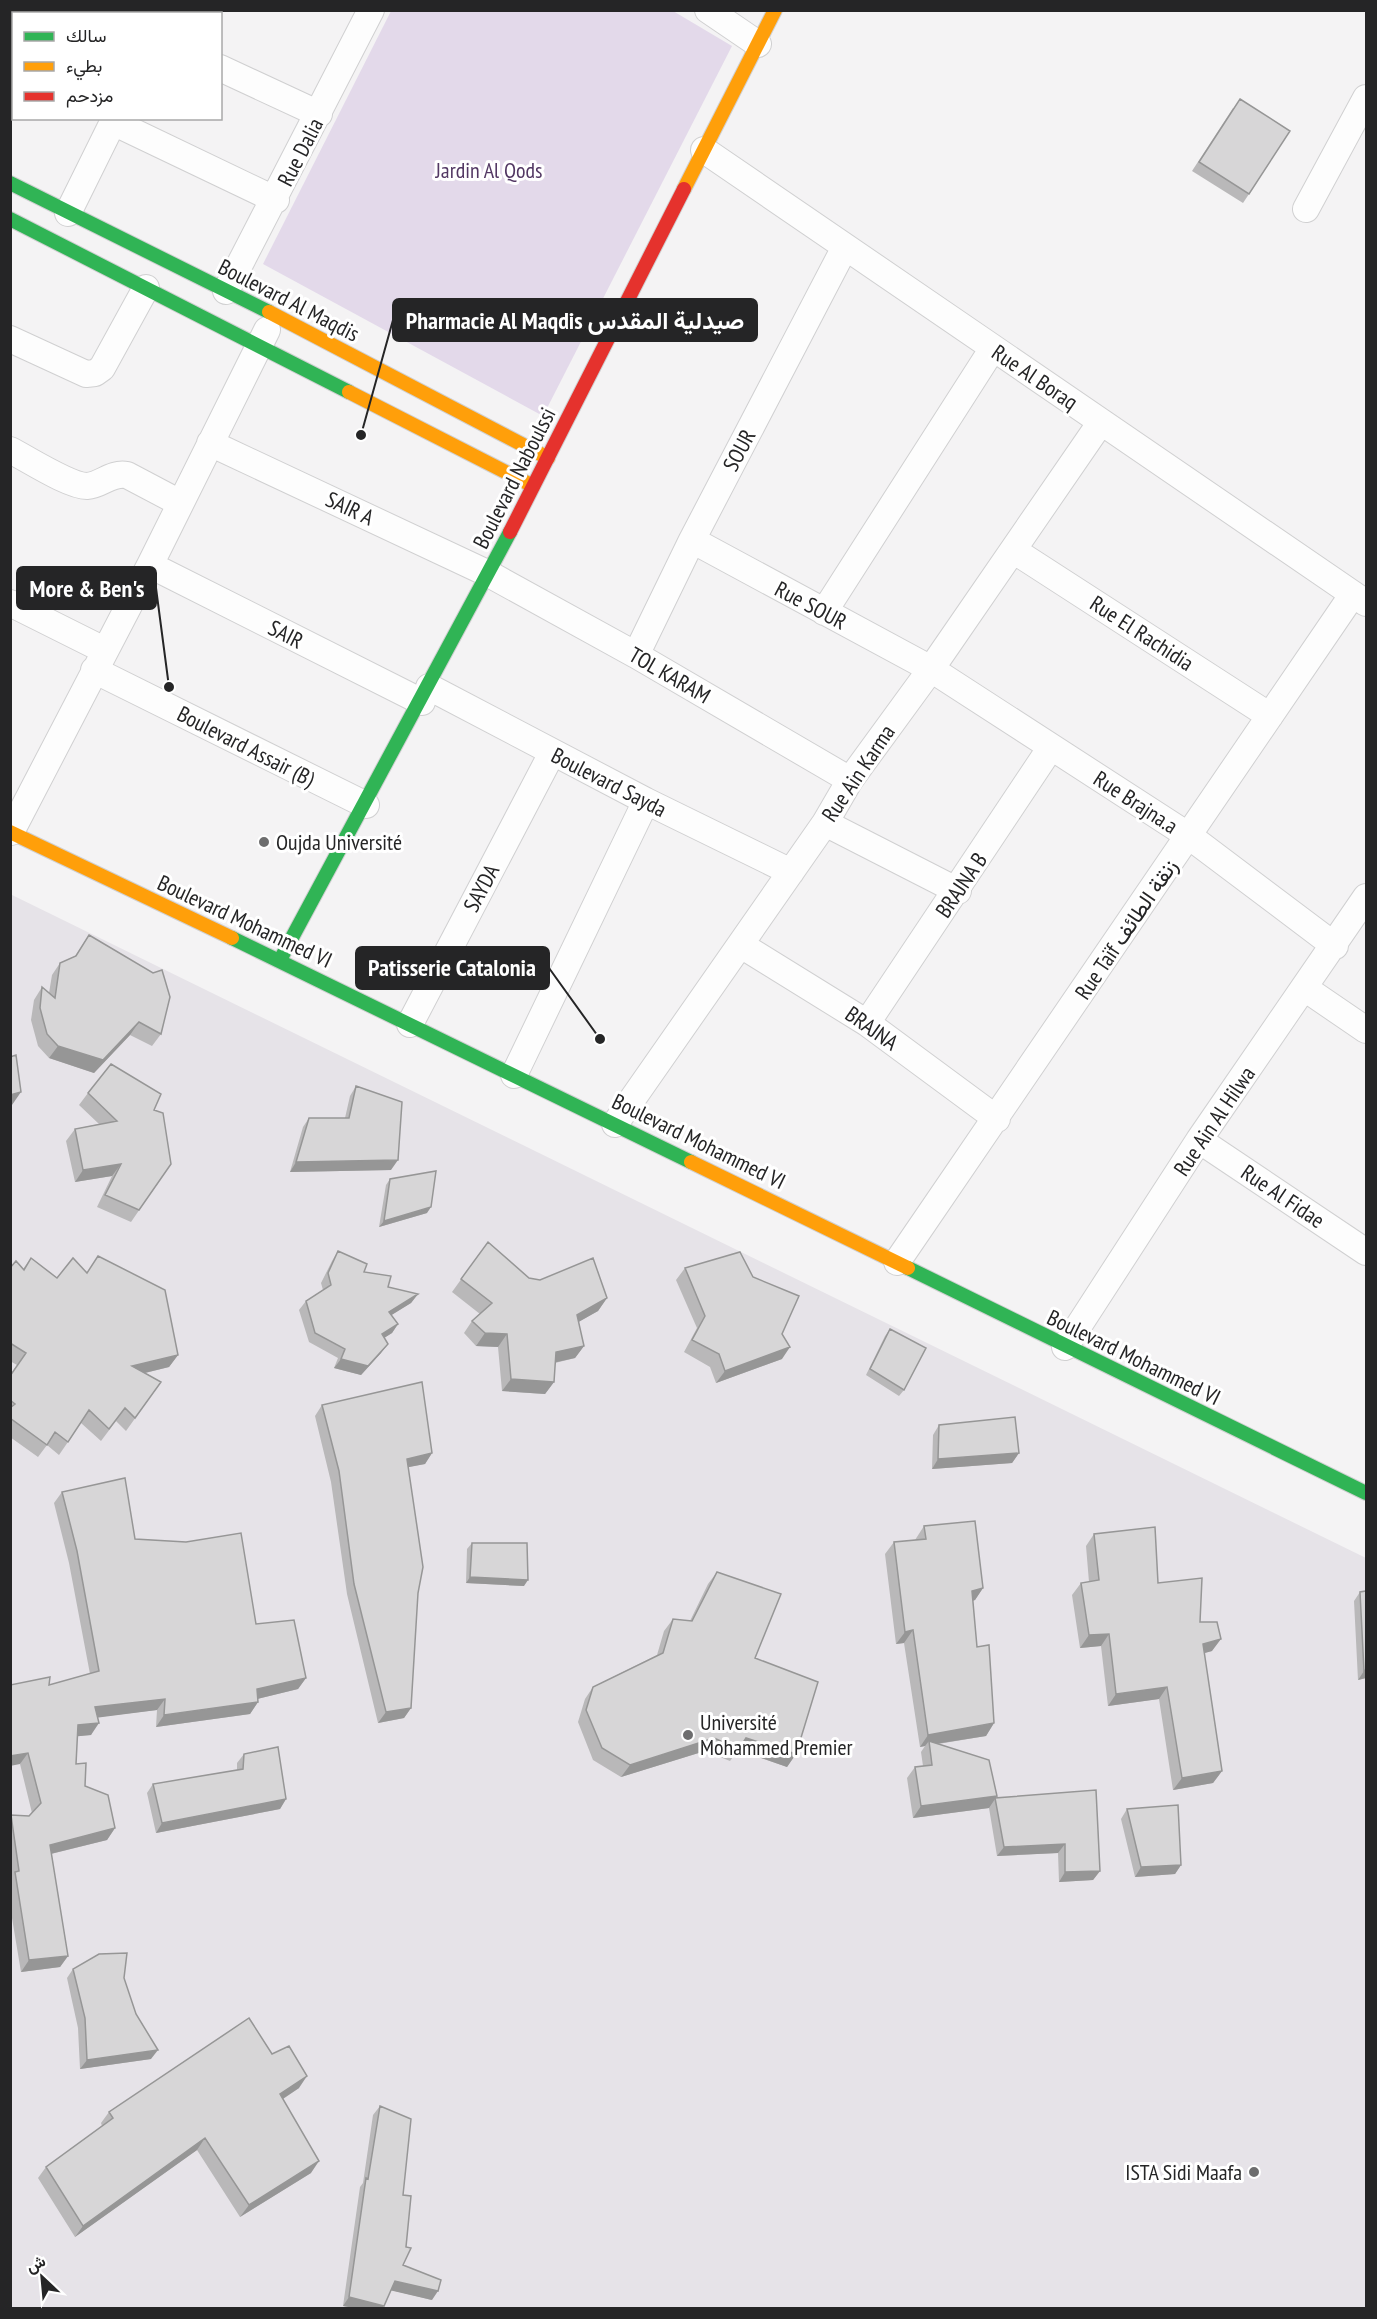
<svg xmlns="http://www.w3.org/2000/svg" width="1377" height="2319" viewBox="0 0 1377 2319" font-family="'PT Sans Narrow',Vazirmatn,sans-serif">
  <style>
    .built { fill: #e6e3e8 }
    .green { fill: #e3d9ea }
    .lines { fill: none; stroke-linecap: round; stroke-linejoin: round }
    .street-casing { stroke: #d0d0d1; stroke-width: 28 }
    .fast-casing { stroke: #d0d0d1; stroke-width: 16 }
    .slow-casing { stroke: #d0d0d1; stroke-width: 16 }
    .jam-casing { stroke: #d0d0d1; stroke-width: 16 }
    .street { stroke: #fdfdfd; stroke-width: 26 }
    .fast { stroke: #30b455; stroke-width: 14 }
    .slow { stroke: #ff9f0a; stroke-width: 14 }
    .jam { stroke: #e5322d; stroke-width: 14 }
    .wall { fill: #b9b8b9 }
    .shaded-wall { fill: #969696 }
    .building { fill: #d7d6d7; stroke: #969696; stroke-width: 1.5 }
    .poi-dot { fill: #6d6d6e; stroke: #fff; stroke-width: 2 }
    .labels { text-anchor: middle; stroke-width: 6; stroke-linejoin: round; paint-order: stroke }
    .street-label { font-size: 22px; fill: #252526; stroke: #fff }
    .park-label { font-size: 22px; fill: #523763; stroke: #fff }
    .poi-label { font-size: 22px; fill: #252526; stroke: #fff; text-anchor: start }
    .leader { fill: none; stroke: #252526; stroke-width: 2 }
    .callout-dot { fill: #252526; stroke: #fff; stroke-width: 2 }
    .callout { fill: #252526; stroke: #252526; stroke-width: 2 }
    .callout-label { font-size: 24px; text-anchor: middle; font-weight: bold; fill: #fff }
  </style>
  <rect width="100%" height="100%" fill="#f4f3f4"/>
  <path class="built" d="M10,894L1366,1558V2308H11Z"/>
  <path class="green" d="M391,11H673L732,46L543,416L263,264Z"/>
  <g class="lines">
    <g class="street-casing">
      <path id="street" d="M101,10L107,14
        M708,10L758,44
        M60,14L62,10
        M220,68L319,114
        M10,90H14
        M113,122L276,200
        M704,150L1366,603
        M1306,209L1366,98
        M68,213L115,118
        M226,291L371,10
        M10,339L86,374L95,373L102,368L146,288
        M210,443L489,574L636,655L850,780
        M10,450C28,459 69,486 87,486C102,485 111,472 127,475L180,503
        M692,540L931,669L1189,836L1335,946
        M1013,550L1270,716
        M150,565L422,702
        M10,603L104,650
        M824,612L993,348
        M636,655L692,540L845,247
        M94,670L366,805
        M429,687L646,801L791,872
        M825,823L958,891
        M11,832L150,565L267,330
        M741,945L867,1023L997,1119
        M1306,989L1366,1030
        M867,1023L1051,747
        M410,1024L552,753
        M514,1075L646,801
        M615,1124L825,823L850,780L931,669L1101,422
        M1199,1140L1366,1252
        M897,1262L1353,594
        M1065,1347L1199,1140L1366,897"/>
    </g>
    <g class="fast-casing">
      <path id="fast" d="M10,183L269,312
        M10,219L349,392
        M232,938L691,1162
        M280,960L510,532
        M908,1268L1366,1493"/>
    </g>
    <g class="slow-casing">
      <path id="slow" d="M684,189L775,10
        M269,312L548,458
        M349,392L533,486
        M10,832L232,938
        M691,1162L908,1268"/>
    </g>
    <g class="jam-casing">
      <path id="jam" d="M510,532L684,189"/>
    </g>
    <use href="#street" class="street"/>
    <use href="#fast" class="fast"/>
    <use href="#slow" class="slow"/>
    <use href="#jam" class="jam"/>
  </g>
  <path class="wall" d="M1233,108L1249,194L1243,203L1192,171Z
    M89,935L161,1034L152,1046L130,1035L94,1073L49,1058L38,1046L31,1020L34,1000L42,987L49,993L52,975L60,963L75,956Z
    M356,1086L391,1170L290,1172L303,1127L309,1118H345L350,1096Z
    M88,1093L154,1110L171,1164L131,1222L97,1207L112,1176L75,1182L66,1141L75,1129L99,1124L79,1105Z
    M390,1179L427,1213L379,1227L386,1185Z
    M488,1242L529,1278L607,1298L598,1311L578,1322L584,1346L575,1358L555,1363L554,1382L545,1394L502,1391L498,1347L476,1346L464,1333L472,1321L480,1314L452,1292Z
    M338,1251L364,1272L388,1287L418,1294L411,1303L391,1315L398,1324L392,1333L384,1338L381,1353L361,1375L334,1368L338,1358L309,1342L299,1310L306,1301L323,1290L321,1283L332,1261Z
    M31,1258L57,1278L87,1273L178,1355L169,1367L145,1373L161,1382L126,1431L116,1421L101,1441L81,1423L59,1455L47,1445L38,1457L10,1437V1375L17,1365L10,1361V1268L23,1269Z
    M685,1268L782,1334V1359L716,1383L710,1367L684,1352L697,1328L676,1280Z
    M890,1329L904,1390L899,1396L866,1375L885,1336Z
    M322,1405L432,1453L425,1464L408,1467L411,1708L404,1718L378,1723L347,1594L331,1482L315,1416Z
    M939,1425L1019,1453L1012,1463L932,1469L933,1435Z
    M62,1492L135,1539L256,1624L306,1678L298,1689L257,1699L258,1702L250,1714L156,1727L157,1710L98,1717L91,1735L77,1736L76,1764L85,1786L115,1828L107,1840L51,1854L68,1956L60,1967L21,1972L10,1906V1816L11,1815L29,1816L32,1813L20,1764L49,1685L90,1674L69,1563L54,1503Z
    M924,1526L983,1588L975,1600L973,1601L977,1647L994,1723L986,1736L938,1744L995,1798L1096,1790L1100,1871L1093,1880L1059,1882L1058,1853L997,1856L989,1808L913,1818L907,1778L915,1767L923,1766L921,1752L925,1746L920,1747L904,1643L896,1644L885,1554L894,1542L915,1540Z
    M1094,1534L1158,1583L1200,1622L1212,1651L1204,1653L1222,1771L1213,1783L1173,1790L1159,1699L1108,1706L1101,1646L1080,1648L1072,1595L1081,1583L1089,1582L1086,1546Z
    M472,1543L524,1586L466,1583L467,1549Z
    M717,1572L755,1658L796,1754L787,1767L738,1750L730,1761L705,1751L621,1777L593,1760L578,1722L585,1699L593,1687L657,1655L664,1631L673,1619L690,1621L708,1584Z
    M1360,1592L1366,1678L1358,1680L1354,1601Z
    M244,1754L286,1799L280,1809L156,1833L147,1793L153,1784L237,1770V1763Z
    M1127,1809L1181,1865L1175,1874L1135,1877L1121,1819Z
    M73,1969L124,1978L151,2059L80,2069L78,2028L67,1978Z
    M272,2054L299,2088L283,2099L311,2173L240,2217L197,2150L75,2237L38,2178L46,2167L102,2126L101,2123L109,2112Z
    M380,2106L403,2195V2265L432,2300L391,2290L382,2308H354L343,2306L360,2187L363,2183L373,2115Z"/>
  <path class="shaded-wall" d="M139,1022L130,1035L94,1073L49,1058L58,1046Z
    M21,1092L12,1105H10V1095Z
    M398,1160L391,1170L290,1172L296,1162Z
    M121,1164L112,1176L75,1182L83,1170Z
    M431,1207L427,1213L379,1227L384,1221Z
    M418,1294L411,1303L382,1321L389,1312Z
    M607,1298L598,1311L568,1328L577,1315Z
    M398,1324L392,1333L376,1343L382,1334Z
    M485,1333L507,1334L498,1347L476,1346Z
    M388,1344L381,1353L361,1375L334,1368L341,1359Z
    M584,1346L575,1358L548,1364L556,1352Z
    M790,1347L782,1359L716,1383L725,1371Z
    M178,1355L169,1367L124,1378L132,1366Z
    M511,1379L554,1382L545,1394L502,1391Z
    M432,1453L425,1464L399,1469L407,1459Z
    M1019,1453L1012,1463L932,1469L938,1459Z
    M470,1577L528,1580L524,1586L466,1583Z
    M983,1588L975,1600L963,1603L972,1591Z
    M913,1630L904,1643L896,1644L905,1632Z
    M1109,1634L1101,1646L1080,1648L1089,1635Z
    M1221,1639L1212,1651L1194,1656L1203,1644Z
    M1366,1670V1678L1358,1680L1364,1671Z
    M306,1678L298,1689L249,1701L257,1689Z
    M1167,1687L1159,1699L1108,1706L1116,1694Z
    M165,1699L157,1710L87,1719L95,1707Z
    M258,1702L250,1714L156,1727L164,1715Z
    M411,1708L404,1718L378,1723L386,1712Z
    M99,1723L91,1735L70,1737L78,1725Z
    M994,1723L986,1736L929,1745V1741L925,1746L920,1747L928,1735Z
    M714,1738L705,1751L621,1777L630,1765Z
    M746,1738L796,1754L787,1767L738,1750Z
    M28,1753L20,1764L10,1766V1756Z
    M1222,1771L1213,1783L1173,1790L1182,1778Z
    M997,1796L989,1808L913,1818L921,1806Z
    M286,1799L280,1809L156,1833L162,1823Z
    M115,1828L107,1840L42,1856L50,1845Z
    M1065,1844L1058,1853L997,1856L1004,1847Z
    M1181,1865L1175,1874L1135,1877L1141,1867Z
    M1100,1871L1093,1880L1059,1882L1065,1872Z
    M68,1956L60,1967L21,1972L29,1960Z
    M158,2050L151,2059L80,2069L87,2060Z
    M307,2076L299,2088L272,2106L280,2094Z
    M205,2138L197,2150L75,2237L83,2226Z
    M319,2161L311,2173L240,2217L249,2205Z
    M395,2281L438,2291L432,2300L389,2290Z
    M349,2297L384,2306L382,2308H354L343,2306Z"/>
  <path class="building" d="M1240,99L1290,131L1249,194L1199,162Z
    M89,935L153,973L162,970L170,997L161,1034L139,1022L103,1060L58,1046L47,1034L40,1008L42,987L55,998L60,963L76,956Z
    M16,1055L21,1092L10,1095V1057Z
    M111,1064L161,1094L154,1110L163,1113L171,1164L139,1210L105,1195L121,1164L83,1170L75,1129L117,1121L88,1093Z
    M356,1086L402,1102L398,1160L296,1162L309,1118H349Z
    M436,1171L431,1207L384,1221L390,1179Z
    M488,1242L529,1278L540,1280L593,1258L607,1298L577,1315L584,1346L556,1352L554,1382L511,1379L507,1334L485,1333L472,1321L492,1303L461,1279Z
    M338,1251L367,1264L364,1272L391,1276L388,1287L418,1294L389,1312L398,1324L382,1334L388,1344L368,1366L341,1359L345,1349L315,1333L306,1301L331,1285L328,1273Z
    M740,1252L753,1277L799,1296L782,1334L790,1347L725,1371L719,1354L692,1340L705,1316L685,1268Z
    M98,1256L165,1290L178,1355L132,1366L161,1382L135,1418L125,1408L109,1429L89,1410L68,1442L55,1432L47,1445L10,1418V1408L15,1404L10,1400V1376L26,1353L10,1343V1268L16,1261L24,1270L31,1258L57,1278L73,1258L87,1273Z
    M890,1329L926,1348L904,1390L870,1369Z
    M422,1382L432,1453L407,1459L423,1567L418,1593L411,1708L386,1712L354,1584L339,1471L322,1405Z
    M1015,1417L1019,1453L938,1459L939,1425Z
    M125,1478L135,1539L186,1542L241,1533L256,1624L294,1620L306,1678L257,1689L258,1702L164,1715L165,1699L95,1707L99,1723L78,1725L76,1764L86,1763L85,1786L108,1795L115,1828L50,1845L68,1956L29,1960L15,1872L19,1871L11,1815L29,1816L41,1803L28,1753L10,1756V1685L50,1677L49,1685L99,1671L77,1551L62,1492Z
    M975,1521L983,1588L972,1591L977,1647L989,1645L994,1723L928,1735L913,1630L905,1632L894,1542L926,1539L924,1526Z
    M1155,1527L1158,1583L1202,1578L1200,1622H1217L1221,1639L1203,1644L1222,1771L1182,1778L1167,1687L1116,1694L1109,1634L1089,1635L1081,1583L1099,1580L1094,1534Z
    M472,1543H527L528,1580L470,1577Z
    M717,1572L781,1594L755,1658L818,1682L796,1754L746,1738L739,1749L714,1738L630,1765L602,1748L586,1710L593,1687L663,1653L673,1619L692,1621Z
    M1366,1591V1670L1364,1671L1360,1592Z
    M929,1741L989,1760L997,1796L921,1806L915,1767L932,1765Z
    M278,1747L286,1799L162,1823L153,1784L243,1769L244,1754Z
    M1096,1790L1100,1871L1065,1872V1844L1004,1847L995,1798Z
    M1178,1805L1181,1865L1141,1867L1127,1809Z
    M127,1953L124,1978L136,2014L158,2050L87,2060L85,2018L73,1969L99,1954Z
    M249,2018L272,2054L289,2046L307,2076L280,2094L319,2161L249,2205L205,2138L83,2226L46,2167L113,2118L109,2112Z
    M380,2106L411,2119L403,2195L411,2196L406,2247L411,2248L403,2265L441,2280L438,2291L395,2281L384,2306L349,2297L366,2178L368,2179Z"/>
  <g class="poi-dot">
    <circle cx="264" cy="842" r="6"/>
    <circle cx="688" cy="1735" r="6"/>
    <circle cx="1254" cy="2172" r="6"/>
  </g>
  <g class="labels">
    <g class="street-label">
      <text transform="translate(300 152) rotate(-63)" y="8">Rue Dalia</text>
      <text transform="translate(289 300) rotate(27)" y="8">Boulevard Al Maqdis</text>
      <text transform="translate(1035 377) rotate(34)" y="8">Rue Al Boraq</text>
      <text transform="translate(739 450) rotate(-62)" y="8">SOUR</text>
      <text transform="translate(514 478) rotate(-63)" y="8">Boulevard Naboulssi</text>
      <text transform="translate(350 508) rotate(25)" y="8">SAIR A</text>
      <text transform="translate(811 605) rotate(28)" y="8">Rue SOUR</text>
      <text transform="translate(1142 633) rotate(33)" y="8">Rue El Rachidia</text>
      <text transform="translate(286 634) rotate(27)" y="8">SAIR</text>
      <text transform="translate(670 675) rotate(30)" y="8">TOL KARAM</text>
      <text transform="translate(246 746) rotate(27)" y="8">Boulevard Assair (B)</text>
      <text transform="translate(858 773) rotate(-56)" y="8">Rue Ain Karma</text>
      <text transform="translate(609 782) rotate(27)" y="8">Boulevard Sayda</text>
      <text transform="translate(1136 802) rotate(33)" y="8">Rue Brajna.a</text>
      <text transform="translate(961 885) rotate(-56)" y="8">BRAJNA B</text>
      <text transform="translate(481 888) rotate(-62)" y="8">SAYDA</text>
      <text transform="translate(245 921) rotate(25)" y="8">Boulevard Mohammed VI</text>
      <text transform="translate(1126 929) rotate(-56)" y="8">Rue Taïf زنقة الطائف</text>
      <text transform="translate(872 1028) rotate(35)" y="8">BRAJNA</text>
      <text transform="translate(1214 1121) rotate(-56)" y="8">Rue Ain Al Hilwa</text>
      <text transform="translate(699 1141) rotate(26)" y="8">Boulevard Mohammed VI</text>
      <text transform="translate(1283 1196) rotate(34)" y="8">Rue Al Fidae</text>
      <text transform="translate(1134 1357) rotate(26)" y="8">Boulevard Mohammed VI</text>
    </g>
    <g class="park-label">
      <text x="489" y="178">Jardin Al Qods</text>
    </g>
    <g class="poi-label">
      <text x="276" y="850">Oujda Université</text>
      <text x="700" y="1730">Université<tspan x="700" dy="25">Mohammed Premier</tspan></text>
      <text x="1242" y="2180" text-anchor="end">ISTA Sidi Maafa</text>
    </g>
  </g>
  <path class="leader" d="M361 435L393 320M169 687L156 588M600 1039L549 968"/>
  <g class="callout-dot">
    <circle cx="361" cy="435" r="6"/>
    <circle cx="169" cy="687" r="6"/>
    <circle cx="600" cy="1039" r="6"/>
  </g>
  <g class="callout">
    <rect x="393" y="299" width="364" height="42" rx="6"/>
    <rect x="17" y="567" width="139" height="42" rx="6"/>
    <rect x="356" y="947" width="193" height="42" rx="6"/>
  </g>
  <g class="callout-label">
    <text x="575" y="329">Pharmacie Al Maqdis صيدلية المقدس</text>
    <text x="87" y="597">More &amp; Ben's</text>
    <text x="452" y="976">Patisserie Catalonia</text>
  </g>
  <rect width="1377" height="2319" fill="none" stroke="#252526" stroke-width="24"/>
  <rect x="12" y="12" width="210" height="108" fill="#ffffff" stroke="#a8a8a8" stroke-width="1.5"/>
  <rect x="24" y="32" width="30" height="9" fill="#30b455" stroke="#a8a8a8" stroke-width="1.5"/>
  <text x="66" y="42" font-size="18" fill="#252526">سالك</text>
  <rect x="24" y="62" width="30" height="9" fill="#ff9f0a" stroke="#a8a8a8" stroke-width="1.5"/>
  <text x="66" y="72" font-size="18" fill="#252526">بطيء</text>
  <rect x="24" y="92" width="30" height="9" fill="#e5322d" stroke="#a8a8a8" stroke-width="1.5"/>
  <text x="66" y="102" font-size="18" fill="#252526">مزدحم</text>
  <g transform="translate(42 2277) rotate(334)" stroke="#ffffff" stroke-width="4.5" paint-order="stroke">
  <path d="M0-4.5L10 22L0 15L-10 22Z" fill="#252526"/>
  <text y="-9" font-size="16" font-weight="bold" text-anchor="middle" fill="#252526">ش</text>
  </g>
</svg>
